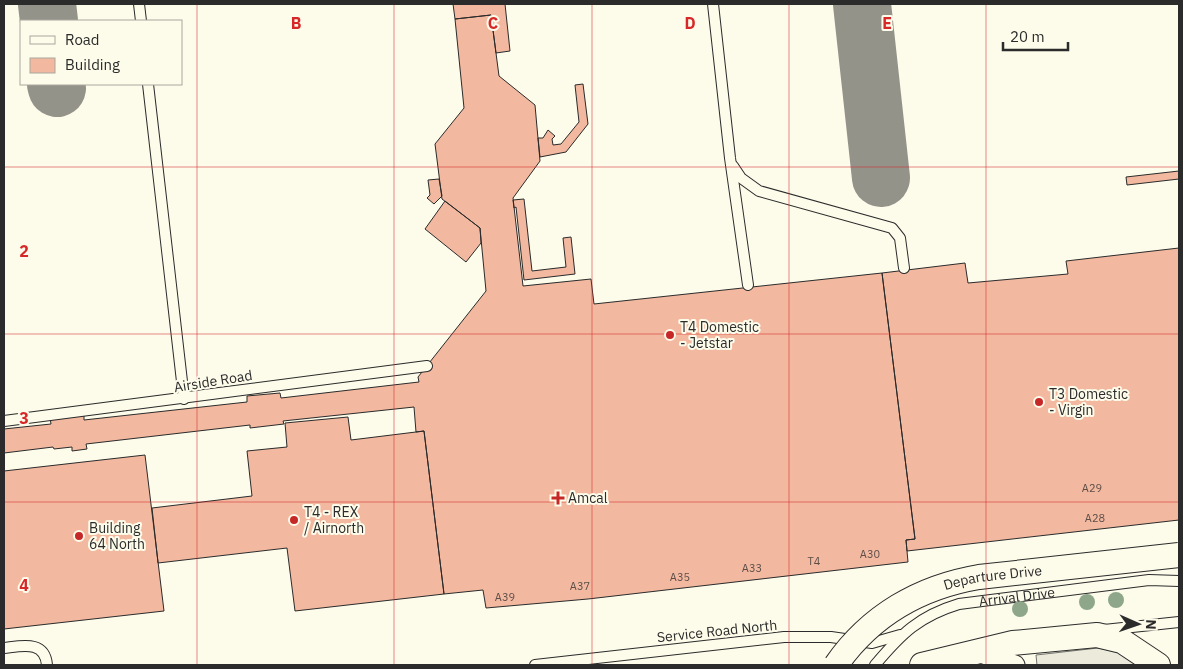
<svg xmlns="http://www.w3.org/2000/svg" width="1183" height="669" viewBox="0 0 1183 669" font-family="'IBM Plex Sans',sans-serif">
  <style>
    .green { fill: #ecebdb; stroke: #74746e }
    .lines { fill: none; stroke-linecap: round; stroke-linejoin: round }
    .taxiway { stroke: #94938a; stroke-width: 58 }
    .building { fill: #f2b8a0; stroke: #2b2b2b }
    .service-casing { stroke: #2b2b2b; stroke-width: 12 }
    .minor-casing { stroke: #2b2b2b; stroke-width: 21 }
    .tertiary-casing { stroke: #2b2b2b; stroke-width: 26 }
    .service { stroke: #fdfbea; stroke-width: 10 }
    .minor { stroke: #fdfbea; stroke-width: 19 }
    .tertiary { stroke: #fdfbea; stroke-width: 24 }
    .tertiary-bridge-casing { stroke: #2b2b2b; stroke-width: 26; stroke-linecap: butt }
    .tertiary-bridge { stroke: #fdfbea; stroke-width: 24 }
    .tree { fill: #8ea78a }
    .grid { fill: none; stroke: #d62828; stroke-width: 1; stroke-opacity: 0.55 }
    .poi-dot { fill: #c62828; stroke: #fdfbea; stroke-width: 2 }
    .labels { text-anchor: middle; stroke-width: 4; stroke-linejoin: round; paint-order: stroke }
    .number-label { font-size: 11px; fill: #5d4e48 }
    .poi-label { font-size: 14px; fill: #2b2b2b; stroke: #fdfbea; text-anchor: start }
    .street-label { font-size: 14px; fill: #2b2b2b; stroke: #fdfbea }
    .grid-label { font-size: 16px; text-anchor: middle; font-weight: bold; fill: #d62828; stroke: #fdfbea; stroke-width: 4; stroke-linejoin: round; paint-order: stroke }
  </style>
  <rect width="100%" height="100%" fill="#fdfbea"/>
  <path class="green" d="M1098,648L1122,653L1138,665H1037L1036,655Z"/>
  <g class="lines">
    <path class="taxiway" d="M47,4L49,21
      M862,4L881,178
      M56,84L57,88"/>
  </g>
  <path class="building" d="M453,4H505L510,51L496,53L491,15L455,19Z
    M491,15L499,76L535,105L540,161L513,198L523,286L591,279L594,304L882,273L915,539L906,540L908,562L588,599L486,608L483,590L444,594L424,431L416,432L414,407L283,421L284,424L250,428V425L86,444L87,449L72,451V447L54,449L53,447L4,453V429L51,424L50,418L84,414V420L247,402V396L280,393L281,398L419,382L418,377L486,291L480,228L442,199L435,144L464,108L455,19Z
    M583,84L588,124L566,152L540,157L538,138H543L548,130L555,136L552,139L553,145L561,144L579,122L575,85Z
    M1179,171V179L1127,185L1126,177Z
    M439,179L442,196L434,204L427,198L430,195L428,180Z
    M524,199L532,271L566,267L563,238L571,237L575,274L524,280L516,207L514,208L513,200Z
    M445,201L480,228L481,243L466,262L425,229Z
    M1179,248V520L907,551L906,540L915,539L882,273L965,263L968,283L1068,274L1066,261Z
    M348,417L351,440L424,431L444,594L295,611L287,548L158,563L152,508L252,496L247,451L287,447L285,423Z
    M145,455L164,611L4,629V471Z"/>
  <g class="lines">
    <g class="service-casing">
      <g id="service">
        <path d="M139,4L141,21"/>
        <path d="M713,4L730,158L748,285"/>
        <path d="M148,84L184,399"/>
        <path d="M733,166L741,178L759,191L892,228L900,238L904,268"/>
        <path d="M4,421C145,404 286,383 427,366"/>
        <path d="M1104,630L1179,622"/>
        <path d="M4,648C22,646 45,640 47,665"/>
        <path d="M535,665L784,637H831L872,643L900,635"/>
        <path id="s1" d="M875,665C901,634 919,616 959,604L1149,580L1179,581"/>
      </g>
    </g>
    <g class="minor-casing">
      <path id="minor" d="M978,652L1015,665"/>
    </g>
    <g class="tertiary-casing">
      <path id="tertiary" d="M922,665L1013,643L1097,635L1122,641L1158,665"/>
    </g>
    <use href="#service" class="service"/>
    <use href="#minor" class="minor"/>
    <use href="#tertiary" class="tertiary"/>
    <g class="tertiary-bridge-casing">
      <g id="tertiary-bridge">
        <path id="s2" d="M836,665C870,616 920,587 979,577L1179,555"/>
      </g>
    </g>
    <use href="#tertiary-bridge" class="tertiary-bridge"/>
  </g>
  <g class="tree">
    <circle cx="1116" cy="600" r="8"/>
    <circle cx="1087" cy="602" r="8"/>
    <circle cx="1020" cy="609" r="8"/>
  </g>
  <path class="grid" d="M197,4V665M394,4V665M592,4V665M789,4V665M986,4V665M4,167H1179M4,334H1179M4,502H1179"/>
  <g class="poi-dot">
    <circle cx="670" cy="335" r="5"/>
    <circle cx="1039" cy="402" r="5"/>
    <path d="M555.5 490.5h5v5h5v5h-5v5h-5v-5h-5v-5h5z"/>
    <circle cx="294" cy="520" r="5"/>
    <circle cx="79" cy="536" r="5"/>
  </g>
  <g class="labels">
    <g class="number-label">
      <text x="1092" y="492">A29</text>
      <text x="1095" y="522">A28</text>
      <text x="870" y="558">A30</text>
      <text x="814" y="565">T4</text>
      <text x="752" y="572">A33</text>
      <text x="680" y="581">A35</text>
      <text x="580" y="590">A37</text>
      <text x="505" y="601">A39</text>
    </g>
    <g class="poi-label">
      <text x="680" y="332">T4 Domestic<tspan x="680" dy="16">- Jetstar</tspan></text>
      <text x="1049" y="399">T3 Domestic<tspan x="1049" dy="16">- Virgin</tspan></text>
      <text x="568" y="503">Amcal</text>
      <text x="304" y="517">T4 - REX<tspan x="304" dy="16">/ Airnorth</tspan></text>
      <text x="89" y="533">Building<tspan x="89" dy="16">64 North</tspan></text>
    </g>
    <g class="street-label">
      <text transform="translate(213 381) rotate(-9)" y="5">Airside Road</text>
      <text dy="5" stroke="none"><textPath href="#s2" startOffset="186">Departure Drive</textPath></text>
      <text dy="5" stroke="none"><textPath href="#s1" startOffset="164">Arrival Drive</textPath></text>
      <text transform="translate(717 631) rotate(-6)" y="5">Service Road North</text>
    </g>
  </g>
  <g class="grid-label">
    <text x="296" y="29">B</text>
    <text x="493" y="29">C</text>
    <text x="690" y="29">D</text>
    <text x="887" y="29">E</text>
    <text x="24" y="257">2</text>
    <text x="24" y="424">3</text>
    <text x="24" y="591">4</text>
  </g>
  <rect width="1183" height="669" fill="none" stroke="#2b2b2b" stroke-width="10"/>
  <rect x="20" y="20" width="162" height="65" fill="#fdfbea" stroke="#a9a89e"/>
  <rect x="30" y="36" width="25" height="8" fill="#fdfbea" stroke="#a9a89e"/>
  <text x="65" y="45" font-size="15" fill="#2b2b2b">Road</text>
  <rect x="30" y="58" width="25" height="15" fill="#f2b8a0" stroke="#a9a89e"/>
  <text x="65" y="70" font-size="15" fill="#2b2b2b">Building</text>
  <g transform="translate(1138 624) rotate(92)" stroke="#fdfbea" stroke-width="4" paint-order="stroke">
  <path d="M0-4L9 19L0 12L-9 19Z" fill="#2b2b2b"/>
  <text y="-8" font-size="14" font-weight="bold" text-anchor="middle" fill="#2b2b2b">N</text>
  </g>
  <path d="M1003 42v8h65v-8" fill="none" stroke="#2b2b2b" stroke-width="2.5"/>
  <text x="1010" y="42" font-size="15" fill="#2b2b2b" stroke="#fdfbea" stroke-width="4" paint-order="stroke">20 m</text>
</svg>
